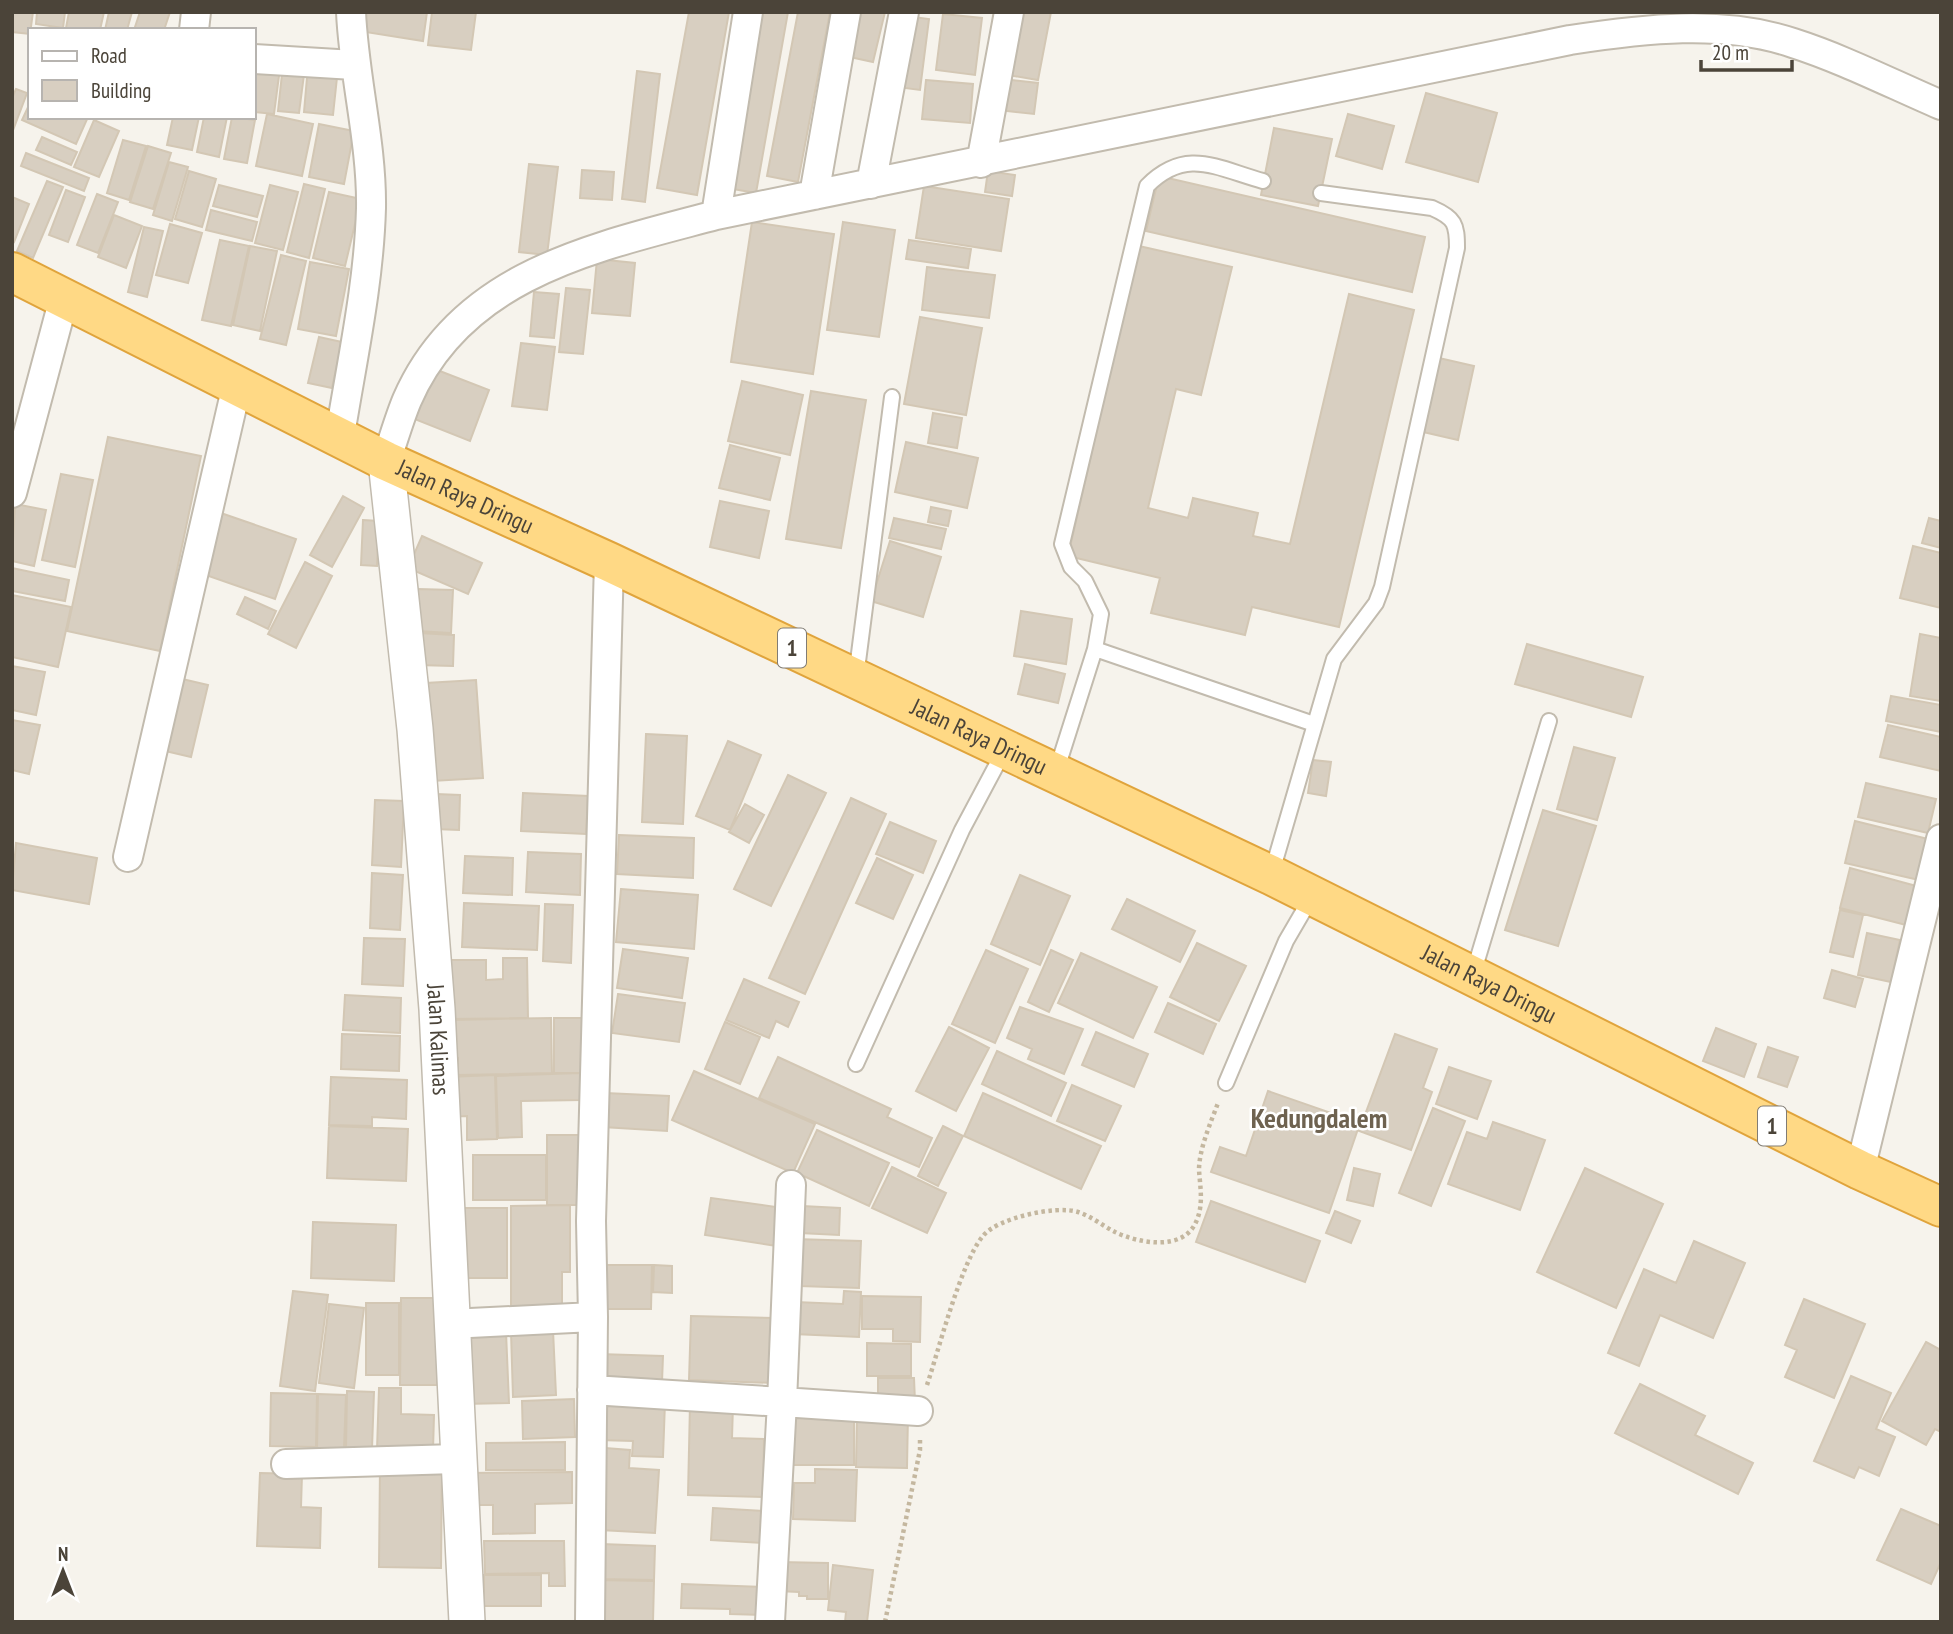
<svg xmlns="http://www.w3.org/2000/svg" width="1953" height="1634" viewBox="0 0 1953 1634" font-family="'PT Sans Narrow',sans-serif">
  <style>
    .building { fill: #d8cfc1; stroke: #d3c7b4; stroke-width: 2 }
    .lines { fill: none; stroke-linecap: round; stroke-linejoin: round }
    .service-casing { stroke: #c2bbae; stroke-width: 18 }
    .minor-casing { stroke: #c2bbae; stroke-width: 32 }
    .tertiary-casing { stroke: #c2bbae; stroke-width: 38 }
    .trunk-casing { stroke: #e0a43c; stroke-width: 42 }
    .path { stroke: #c4b79f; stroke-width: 4.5; stroke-dasharray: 3.5 3.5; stroke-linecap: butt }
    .service { stroke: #fff; stroke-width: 14 }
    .minor { stroke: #fff; stroke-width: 28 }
    .tertiary { stroke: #fff; stroke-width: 35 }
    .trunk { stroke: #ffd985; stroke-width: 38 }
    .labels { text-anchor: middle; stroke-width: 5; stroke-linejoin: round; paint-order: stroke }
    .shield { fill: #fff; stroke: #817c74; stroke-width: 2 }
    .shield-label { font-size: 23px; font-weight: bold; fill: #4b4439 }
    .street-label { font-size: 24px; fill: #4b4439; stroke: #fff }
    .quarter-label { font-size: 28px; font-weight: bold; fill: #6e6250; stroke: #fff }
  </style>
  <rect width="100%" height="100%" fill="#f6f3ec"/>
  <path class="building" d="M12,12H33L30,34L12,32Z
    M37,12H65L63,28L36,24Z
    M69,12H104L100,30L66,28Z
    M109,12H132L127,30H105Z
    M140,12H170L164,30H134Z
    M355,12H427L423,41L353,30Z
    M432,12H476L471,50L428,45Z
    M689,12H729L697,195L657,188Z
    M759,12H788L756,193L727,188Z
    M798,12H830L798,182L767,176Z
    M856,12H885L873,62L845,56Z
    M1014,12H1051L1038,80L1002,74Z
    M943,14L982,18L975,75L936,70Z
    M906,16L929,19L920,90L897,87Z
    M254,64L280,68L274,114L254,112Z
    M283,65L305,67L299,113L278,111Z
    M308,66L338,68L333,115L304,112Z
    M637,71L660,74L645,202L622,199Z
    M1003,79L1038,83L1034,114L999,110Z
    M926,80L973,84L970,123L922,119Z
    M16,89L27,93L12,133V98Z
    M1426,93L1497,113L1478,182L1406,162Z
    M30,103V117H88L76,144L22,120Z
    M267,114L313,124L302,176L256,166Z
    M1348,114L1394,126L1382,169L1336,156Z
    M173,117H199L192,150L167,145Z
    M204,117H227L219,157L197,152Z
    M232,117L255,120L247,163L224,159Z
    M94,120L119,131L99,177L74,167Z
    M319,124L354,131L344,184L309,177Z
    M1274,128L1332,139L1318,206L1261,195Z
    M42,137L77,152L71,165L36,150Z
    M123,140L146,146L129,200L107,193Z
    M148,146L171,153L153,209L130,202Z
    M26,153L89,178L84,191L21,166Z
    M169,162L188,167L172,221L153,215Z
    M529,164L558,167L547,255L519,252Z
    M582,170L614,172L612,200L580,198Z
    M189,171L216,179L202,227L175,219Z
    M988,171L1015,175L1012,196L985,192Z
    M1159,176L1425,237L1412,292L1146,231Z
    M47,181L63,187L33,258L17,251Z
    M304,184L325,189L309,258L287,252Z
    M219,185L263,196L257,217L213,206Z
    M270,185L298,192L283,250L255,243Z
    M924,186L1009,199L1001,251L916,238Z
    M66,190L85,197L68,242L49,235Z
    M329,192L361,199L345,266L313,258Z
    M97,194L118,202L98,253L77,245Z
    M12,197L29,204L14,242L12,241Z
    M211,210L257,222L252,241L206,230Z
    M114,215L142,226L126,268L98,257Z
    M752,222L834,234L813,374L731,362Z
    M843,222L895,230L879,337L827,330Z
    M170,224L202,233L188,283L156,275Z
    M144,227L163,231L147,297L128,292Z
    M220,240L249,246L231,326L202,320Z
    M909,240L971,249L968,268L906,259Z
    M250,246L277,251L260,331L233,325Z
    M1139,246L1232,267L1201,395L1176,389L1148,508L1188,518L1193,498L1258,513L1253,536L1290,544L1349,294L1414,310L1339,627L1252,607L1245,635L1151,613L1160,578L1068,556Z
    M281,255L306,261L286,345L260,339Z
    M597,259L635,263L630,316L592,313Z
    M310,262L349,269L336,336L298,329Z
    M927,267L995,275L989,318L922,310Z
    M566,288L590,290L583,354L559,352Z
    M534,292L559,294L554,338L530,336Z
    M920,317L982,328L966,415L904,404Z
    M319,337L342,342L332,388L308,383Z
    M521,343L555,347L547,410L512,406Z
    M1439,358L1474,366L1458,440L1423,432Z
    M432,368L489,390L470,441L412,418Z
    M742,381L803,395L790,455L728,441Z
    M811,391L866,400L841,548L786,539Z
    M933,413L962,418L957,448L928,443Z
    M108,437L201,456L160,651L67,631Z
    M906,442L978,458L967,508L895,492Z
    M730,445L780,458L770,500L719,488Z
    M61,474L93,480L75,567L42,560Z
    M343,496L364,508L332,567L310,555Z
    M720,501L769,511L759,558L710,547Z
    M15,504L46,510L34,566L12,561Z
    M931,507L951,511L948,526L928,522Z
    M215,511L296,539L275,599L194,571Z
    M894,518L946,529L941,549L889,538Z
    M1929,518L1941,521V548L1922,543Z
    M363,520L379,521L377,566L361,565Z
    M422,536L482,563L468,594L408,568Z
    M890,541L941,557L923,617L871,601Z
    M1913,546L1941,553V608L1900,598Z
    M305,562L332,576L296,648L268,634Z
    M12,568L69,580L65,601L12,591Z
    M418,589L453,590L451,633L416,631Z
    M12,595L71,607L58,667L12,657Z
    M245,597L276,611L268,629L237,614Z
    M1021,611L1072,619L1066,664L1014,656Z
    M419,633L454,635L453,666L417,665Z
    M1920,634L1941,638V701L1910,696Z
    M1527,644L1643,677L1631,717L1515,684Z
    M1025,664L1065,674L1058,703L1018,694Z
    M12,666L45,672L36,715L12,710Z
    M178,678L208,685L191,757L161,750Z
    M476,680L483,778L432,781L426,683Z
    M1891,696L1941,705V732L1886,721Z
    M12,720L40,725L29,774L12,770Z
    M1888,725L1941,737V771L1880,757Z
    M646,734L687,736L683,824L642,822Z
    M728,741L761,755L730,830L696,816Z
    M1574,747L1615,758L1597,820L1557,809Z
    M1313,760L1331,762L1326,796L1308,793Z
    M788,775L826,793L771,906L734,889Z
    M1866,783L1936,799L1928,833L1858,817Z
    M523,793L588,796L586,834L521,831Z
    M436,794L460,795L459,830L434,829Z
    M851,798L886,814L805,994L769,978Z
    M375,800L404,801L401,867L372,865Z
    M745,804L764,815L749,843L729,832Z
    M1543,810L1596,826L1558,946L1505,930Z
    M1855,821L1928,839L1919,880L1845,863Z
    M890,822L936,841L923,873L876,854Z
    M619,835L694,838L693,878L617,874Z
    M16,843L97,858L89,904L12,890Z
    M528,852L581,854L580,895L526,892Z
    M465,856L513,858L512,895L463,893Z
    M877,858L913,875L893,919L856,903Z
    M1850,868L1920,887L1910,926L1840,908Z
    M372,873L403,875L400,930L370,928Z
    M1020,875L1070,896L1040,965L991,944Z
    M621,889L698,895L694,949L616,942Z
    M1127,899L1195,931L1180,962L1112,929Z
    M464,903L539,906L537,950L462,947Z
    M545,904L573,905L571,963L543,961Z
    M1840,910L1863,915L1853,957L1830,952Z
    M1867,933L1900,940L1891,982L1858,975Z
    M364,938L405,939L403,986L362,984Z
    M1197,943L1246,966L1219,1021L1170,997Z
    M623,949L688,958L682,998L617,988Z
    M986,950L1028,969L995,1043L952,1024Z
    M1051,950L1073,960L1049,1012L1028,1002Z
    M1081,953L1157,987L1133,1038L1058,1003Z
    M503,958H527L528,1018L451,1019L450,960H486V980L503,979Z
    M1832,970L1863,979L1855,1007L1824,998Z
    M744,979L799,1002L788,1027L776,1021L769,1038L726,1020Z
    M618,994L685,1003L679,1042L612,1033Z
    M345,995L401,998L400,1033L343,1030Z
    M1168,1003L1216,1024L1203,1054L1155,1032Z
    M1020,1007L1083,1029L1064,1074L1028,1059L1032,1049L1007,1038Z
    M551,1018L552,1073L458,1075V1058H451L450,1020Z
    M554,1018H584L585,1073H554Z
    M725,1022L760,1037L740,1084L705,1069Z
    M949,1027L989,1048L956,1111L916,1091Z
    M1716,1028L1756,1044L1744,1077L1703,1061Z
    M1096,1032L1148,1054L1134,1087L1082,1065Z
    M342,1034L400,1036L399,1071L341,1069Z
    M1395,1034L1437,1049L1423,1088L1432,1092L1411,1150L1359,1131Z
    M1768,1047L1798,1057L1787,1087L1758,1077Z
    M997,1051L1066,1083L1051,1116L982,1084Z
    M778,1057L891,1109L887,1117L932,1138L919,1167L759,1098Z
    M1449,1067L1491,1081L1477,1119L1436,1104Z
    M694,1071L815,1124L793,1173L672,1120Z
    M580,1073L581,1100L521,1101L522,1137L498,1138L496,1076Z
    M495,1075L497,1139L467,1140V1116L448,1117L447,1077Z
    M331,1077L407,1080L406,1119L372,1117V1126L329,1125Z
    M1072,1085L1121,1106L1105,1141L1057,1121Z
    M1268,1091L1360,1123L1329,1213L1211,1172L1220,1147L1246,1156Z
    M605,1093L669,1096L667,1131L603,1127Z
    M983,1093L1101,1146L1081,1189L964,1136Z
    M1433,1108L1465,1121L1431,1206L1399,1193Z
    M1493,1122L1545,1140L1520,1210L1448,1184L1467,1132L1487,1139Z
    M329,1126L408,1129L406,1181L327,1178Z
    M943,1126L963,1136L938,1186L918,1176Z
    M817,1130L889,1163L869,1206L797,1173Z
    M547,1135H583V1205H547Z
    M473,1155H546V1200H473Z
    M892,1167L946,1193L927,1233L872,1208Z
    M1354,1168L1380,1174L1373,1206L1347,1200Z
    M1585,1168L1663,1204L1616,1308L1537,1272Z
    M711,1198L783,1208L777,1246L705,1235Z
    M1211,1201L1320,1241L1305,1282L1196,1242Z
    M570,1205V1272H562V1306H511V1206Z
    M802,1206L840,1208L839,1235L800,1233Z
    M462,1208H507V1278H462Z
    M1335,1211L1360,1221L1351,1243L1326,1233Z
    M313,1222L396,1225L394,1281L311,1278Z
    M794,1239L861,1241L859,1288L800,1286Z
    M1694,1241L1745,1263L1713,1338L1660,1315L1639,1366L1608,1353L1644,1269L1676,1283Z
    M598,1265H652L651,1309H598Z
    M654,1265L672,1266V1293L653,1292Z
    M293,1291L328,1295L315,1391L280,1386Z
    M844,1291L861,1292L859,1337L794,1334L796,1302L843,1304Z
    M862,1296L921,1297L920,1342L893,1341V1329H862Z
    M401,1298H437V1385H400Z
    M1804,1299L1865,1324L1834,1398L1785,1377L1797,1350L1785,1345Z
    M366,1303H399V1375H366Z
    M329,1304L364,1308L354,1388L319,1383Z
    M691,1316L775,1318L773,1383L689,1380Z
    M553,1330L556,1395L513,1397L511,1332Z
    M506,1332L509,1403L463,1404L461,1333Z
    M1926,1342L1941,1350V1432L1935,1429L1926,1445L1882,1421Z
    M867,1343L911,1344V1376H867Z
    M598,1354L663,1356L662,1382L598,1381Z
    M1851,1376L1891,1393L1876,1429L1895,1437L1879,1476L1859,1467L1854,1478L1814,1461Z
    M878,1378H914L915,1402L878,1403Z
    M1640,1384L1705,1416L1695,1435L1753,1463L1738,1494L1615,1433Z
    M379,1388H401V1414L434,1415L433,1451L377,1450Z
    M347,1391L374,1392L372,1449L346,1448Z
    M271,1393L317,1394L316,1447L270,1446Z
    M318,1394L346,1395L344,1448H317Z
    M574,1399L575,1437L523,1439L522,1401Z
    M600,1400L665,1402L663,1457L632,1456L633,1441L599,1440Z
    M690,1404L733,1405L732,1438L764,1439L763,1497L688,1495Z
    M791,1413H854V1465H791Z
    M857,1413L908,1414L907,1468L856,1467Z
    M565,1442V1470H486V1443Z
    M605,1448L630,1450L629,1468L659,1470L655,1533L600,1530Z
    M380,1466L442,1467L441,1568L379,1567Z
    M815,1469L857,1470L855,1521L793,1519L794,1483H815Z
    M572,1472V1503L535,1504V1533L493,1534V1505H469V1473Z
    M260,1473L302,1474L301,1507L321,1508L320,1548L257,1546Z
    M713,1508L765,1511L763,1543L711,1540Z
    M1901,1509L1941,1526V1562L1931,1584L1877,1560Z
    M484,1541H564L565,1586H549V1573L485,1574Z
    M601,1544L655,1546L654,1580L600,1579Z
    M779,1562L828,1563V1599H807V1596H799V1592L778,1591Z
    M833,1565L873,1570L867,1622H845L846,1612L828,1610Z
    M484,1575H541V1606H484Z
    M594,1580L654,1581L653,1622L593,1621Z
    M682,1584L766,1587L765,1615L730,1614V1609L681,1608Z"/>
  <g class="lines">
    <g class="service-casing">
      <path id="service" d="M1095,649L1314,724
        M856,677L892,397
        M1056,772L1095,649L1101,614L1085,581L1071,567L1062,544L1147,186C1186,147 1216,168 1263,181
        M1271,875L1334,659L1376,603L1382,587L1457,248C1457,224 1455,218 1432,208L1321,193
        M1473,974L1549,721
        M856,1064L962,830L1004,751
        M1226,1083L1286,941L1311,898"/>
    </g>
    <g class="minor-casing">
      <path id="minor" d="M194,30L196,12
        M254,59L354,65
        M981,163L1009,12
        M871,184L904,12
        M814,195L846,12
        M716,215L748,12
        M340,435C352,360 369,284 371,208C372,143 354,78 351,12
        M386,461C393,441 399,419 407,400C462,273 597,247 716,215L1570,40C1642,29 1723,19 1793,43C1843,59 1892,84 1941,105
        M12,493L64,298
        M128,857L237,385
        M1860,1170L1941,839
        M450,1324L593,1317L591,1221L609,562
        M592,1390L782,1402L791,1185
        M286,1464L456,1459
        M590,1622L593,1317
        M770,1622L782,1402L918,1411"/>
    </g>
    <g class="tertiary-casing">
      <g id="tertiary">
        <path id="s1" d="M386,461L415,729L437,1009L467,1622"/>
      </g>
    </g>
    <g class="trunk-casing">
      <g id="trunk">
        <path id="s2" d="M12,272L386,461L609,562L1271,875L1860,1170L1941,1207"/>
      </g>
    </g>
    <path class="path" d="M927,1385C939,1349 961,1262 983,1236C997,1218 1056,1205 1078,1212C1091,1216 1103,1226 1115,1232C1138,1243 1183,1252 1196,1222C1204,1205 1200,1186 1199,1170C1199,1149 1211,1122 1218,1103
      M885,1622L920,1450V1438"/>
    <use href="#service" class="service"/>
    <use href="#minor" class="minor"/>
    <use href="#tertiary" class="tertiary"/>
    <use href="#trunk" class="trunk"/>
  </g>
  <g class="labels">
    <g class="shield">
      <rect x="778" y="628.5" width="28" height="39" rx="5"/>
      <rect x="1758" y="1106.5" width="28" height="39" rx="5"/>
    </g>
    <g class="shield-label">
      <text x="792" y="656">1</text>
      <text x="1772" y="1134">1</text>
    </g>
    <g class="street-label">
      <text dy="8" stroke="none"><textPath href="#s2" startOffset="506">Jalan Raya Dringu</textPath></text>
      <text dy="8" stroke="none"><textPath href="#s2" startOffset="1073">Jalan Raya Dringu</textPath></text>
      <text dy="8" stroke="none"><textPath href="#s2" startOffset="1640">Jalan Raya Dringu</textPath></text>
      <text dy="8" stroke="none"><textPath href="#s1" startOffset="581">Jalan Kalimas</textPath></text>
    </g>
    <g class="quarter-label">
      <text x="1319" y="1128">Kedungdalem</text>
    </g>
  </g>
  <rect width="1953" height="1634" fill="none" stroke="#4b4439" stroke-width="28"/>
  <rect x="28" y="28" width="228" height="91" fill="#ffffff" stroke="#b7b4b0" stroke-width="2"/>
  <rect x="42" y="51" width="35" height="10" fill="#ffffff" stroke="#b7b4b0" stroke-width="2"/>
  <text x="91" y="63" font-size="21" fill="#4b4439">Road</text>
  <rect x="42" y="80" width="35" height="21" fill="#d8cfc1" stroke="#b7b4b0" stroke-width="2"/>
  <text x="91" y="98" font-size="21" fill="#4b4439">Building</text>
  <g transform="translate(63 1571)" stroke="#ffffff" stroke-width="5" paint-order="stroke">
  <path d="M0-5L12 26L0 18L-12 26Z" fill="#4b4439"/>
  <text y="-10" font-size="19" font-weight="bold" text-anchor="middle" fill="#4b4439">N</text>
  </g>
  <path d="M1701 60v10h91v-10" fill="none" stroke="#4b4439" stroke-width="3.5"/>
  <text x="1712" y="60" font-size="21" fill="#4b4439" stroke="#ffffff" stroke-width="5" paint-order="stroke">20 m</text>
</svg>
